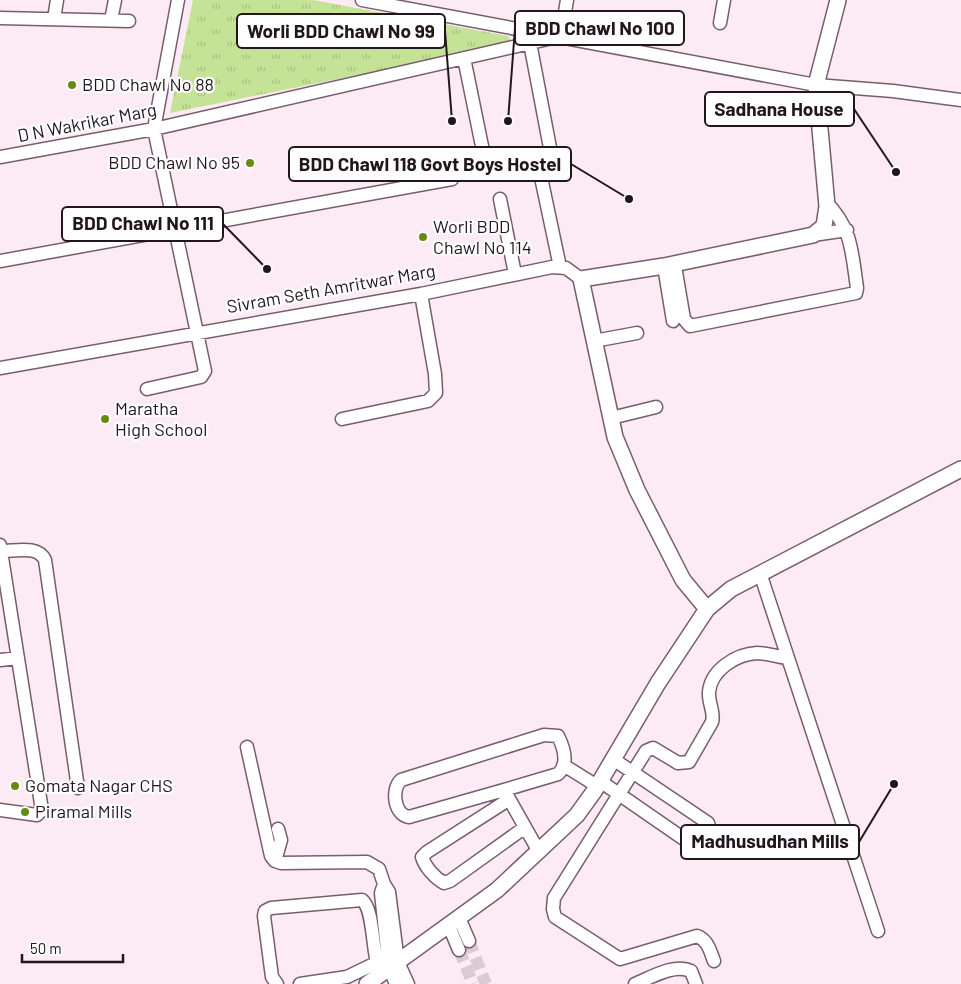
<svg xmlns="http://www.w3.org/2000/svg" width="961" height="984" viewBox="0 0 961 984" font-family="Barlow,sans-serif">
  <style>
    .grass { fill: url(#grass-tufts) }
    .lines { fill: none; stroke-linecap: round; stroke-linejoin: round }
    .minor-tunnel { stroke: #dbcad4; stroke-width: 12; stroke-dasharray: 12 6; stroke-linecap: butt }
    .minor-casing { stroke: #775d6d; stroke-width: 15 }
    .tertiary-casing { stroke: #775d6d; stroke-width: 18 }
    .minor { stroke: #fff; stroke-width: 12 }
    .tertiary { stroke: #fff; stroke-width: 15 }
    .poi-dot { fill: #668a12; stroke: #fdfdfd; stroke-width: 2 }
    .labels { text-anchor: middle; stroke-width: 4.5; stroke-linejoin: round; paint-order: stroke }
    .poi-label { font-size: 18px; fill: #21161d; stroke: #fdfdfd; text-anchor: start }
    .street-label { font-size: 18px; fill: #21161d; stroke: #fdfdfd }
    .leader { fill: none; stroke: #21161d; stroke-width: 2 }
    .callout-dot { fill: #21161d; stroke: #fdfdfd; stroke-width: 2 }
    .callout { fill: #fdfdfd; stroke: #21161d; stroke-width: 2 }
    .callout-label { font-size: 19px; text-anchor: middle; font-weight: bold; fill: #21161d }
  </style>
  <defs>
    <pattern id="grass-tufts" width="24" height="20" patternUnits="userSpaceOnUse" patternTransform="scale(1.25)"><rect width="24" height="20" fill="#c4e396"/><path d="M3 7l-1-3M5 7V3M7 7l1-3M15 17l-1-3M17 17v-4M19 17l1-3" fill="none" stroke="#a8c281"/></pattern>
  </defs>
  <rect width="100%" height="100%" fill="#fceaf4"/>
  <path class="grass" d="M193,0H313L508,36L511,41L506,45L170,113Z"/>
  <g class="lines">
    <path class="minor-tunnel" d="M469,941L486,984
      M459,950L473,984"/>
    <g class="minor-casing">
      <path id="minor" d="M362,0L816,85L893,91L961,100
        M0,18L129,21
        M54,19L57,0
        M111,20L115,0
        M720,23L724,0
        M530,43L551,153V165L542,182L560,267
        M464,58L483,151
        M0,157L154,129L561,36L567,0
        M500,199L515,274
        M813,235L847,230
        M0,261L452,179
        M664,266L673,321
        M676,272L684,319L690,326L856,293L857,288C852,253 852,228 826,202
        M594,341L637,333
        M0,368L421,294L552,267L566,268L581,279
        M147,389L201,377L205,371L154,129L178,0
        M611,418L656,407
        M342,419L428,401L436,393L435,374L421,294
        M0,545L42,810L37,815L0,810
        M1,551C16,551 38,545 45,560L78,788
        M760,573L878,931
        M0,660L18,658
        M247,747L271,856L275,861L281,863L367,862L379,869L384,884
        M565,766L597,786
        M600,781L694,846L701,844L710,830L708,823L613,759
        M504,790L558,774C569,764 564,748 558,736L544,735L401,780C391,789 394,815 409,817L504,790L538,850
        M508,800L427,852L422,857C425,867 435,878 444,883L450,881L524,828
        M275,861L281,840L278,829
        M459,918L469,941
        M449,926L459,950
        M714,961C710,951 708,940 697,936L620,959L555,917L553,909L554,898L646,751L653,748L678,763L689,762L712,722C715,712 708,703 709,692C711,670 736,654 757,653C767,653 778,657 788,658
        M277,984L272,977L264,916L265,911L271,908L362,900C375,910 371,956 381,973
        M300,984L347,977L376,963
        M396,984L389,968L381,893L384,884L389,892L398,962L408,984
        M635,984C650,978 674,963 691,971L696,984"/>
    </g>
    <g class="tertiary-casing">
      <path id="tertiary" d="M707,609L683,580L637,490L615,437L581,279L664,266L813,235L824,226L827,206L816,85L838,0
        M367,984L497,890L577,815L595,790L658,683L707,609L731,589L961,469"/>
    </g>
    <use href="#minor" class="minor"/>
    <use href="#tertiary" class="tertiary"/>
  </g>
  <g class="poi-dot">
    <circle cx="72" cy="85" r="5"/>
    <circle cx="250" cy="163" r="5"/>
    <circle cx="423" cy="237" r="5"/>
    <circle cx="105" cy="419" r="5"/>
    <circle cx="15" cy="786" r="5"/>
    <circle cx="25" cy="812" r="5"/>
  </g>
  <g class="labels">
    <g class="poi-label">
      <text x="82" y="91">BDD Chawl No 88</text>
      <text x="240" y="169" text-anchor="end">BDD Chawl No 95</text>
      <text x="433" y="233">Worli BDD<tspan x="433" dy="21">Chawl No 114</tspan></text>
      <text x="115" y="415">Maratha<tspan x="115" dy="21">High School</tspan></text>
      <text x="25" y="792">Gomata Nagar CHS</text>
      <text x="35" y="818">Piramal Mills</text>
    </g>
    <g class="street-label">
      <text transform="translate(87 123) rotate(-11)" y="6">D N Wakrikar Marg</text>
      <text transform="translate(331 289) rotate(-10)" y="6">Sivram Seth Amritwar Marg</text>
    </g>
  </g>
  <path class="leader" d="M508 121L515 28M452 121L445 31M896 172L854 109M629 199L571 164M267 269L223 224M894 784L859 842"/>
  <g class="callout-dot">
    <circle cx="508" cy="121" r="5"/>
    <circle cx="452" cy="121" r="5"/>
    <circle cx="896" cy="172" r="5"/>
    <circle cx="629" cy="199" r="5"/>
    <circle cx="267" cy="269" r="5"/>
    <circle cx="894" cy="784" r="5"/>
  </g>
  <g class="callout">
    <rect x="515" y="11" width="169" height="34" rx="5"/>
    <rect x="237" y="14" width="208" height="34" rx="5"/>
    <rect x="705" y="92" width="149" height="34" rx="5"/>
    <rect x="289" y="147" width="282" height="34" rx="5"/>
    <rect x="62" y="207" width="161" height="34" rx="5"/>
    <rect x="681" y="825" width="178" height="34" rx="5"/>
  </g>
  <g class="callout-label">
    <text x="600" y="35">BDD Chawl No 100</text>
    <text x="341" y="38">Worli BDD Chawl No 99</text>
    <text x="779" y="116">Sadhana House</text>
    <text x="430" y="171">BDD Chawl 118 Govt Boys Hostel</text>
    <text x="143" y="230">BDD Chawl No 111</text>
    <text x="770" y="848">Madhusudhan Mills</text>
  </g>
  <path d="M22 954v8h101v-8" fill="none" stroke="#21161d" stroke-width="2.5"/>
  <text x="30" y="954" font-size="15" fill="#21161d" stroke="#fdfdfd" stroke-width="4" paint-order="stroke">50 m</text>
</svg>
